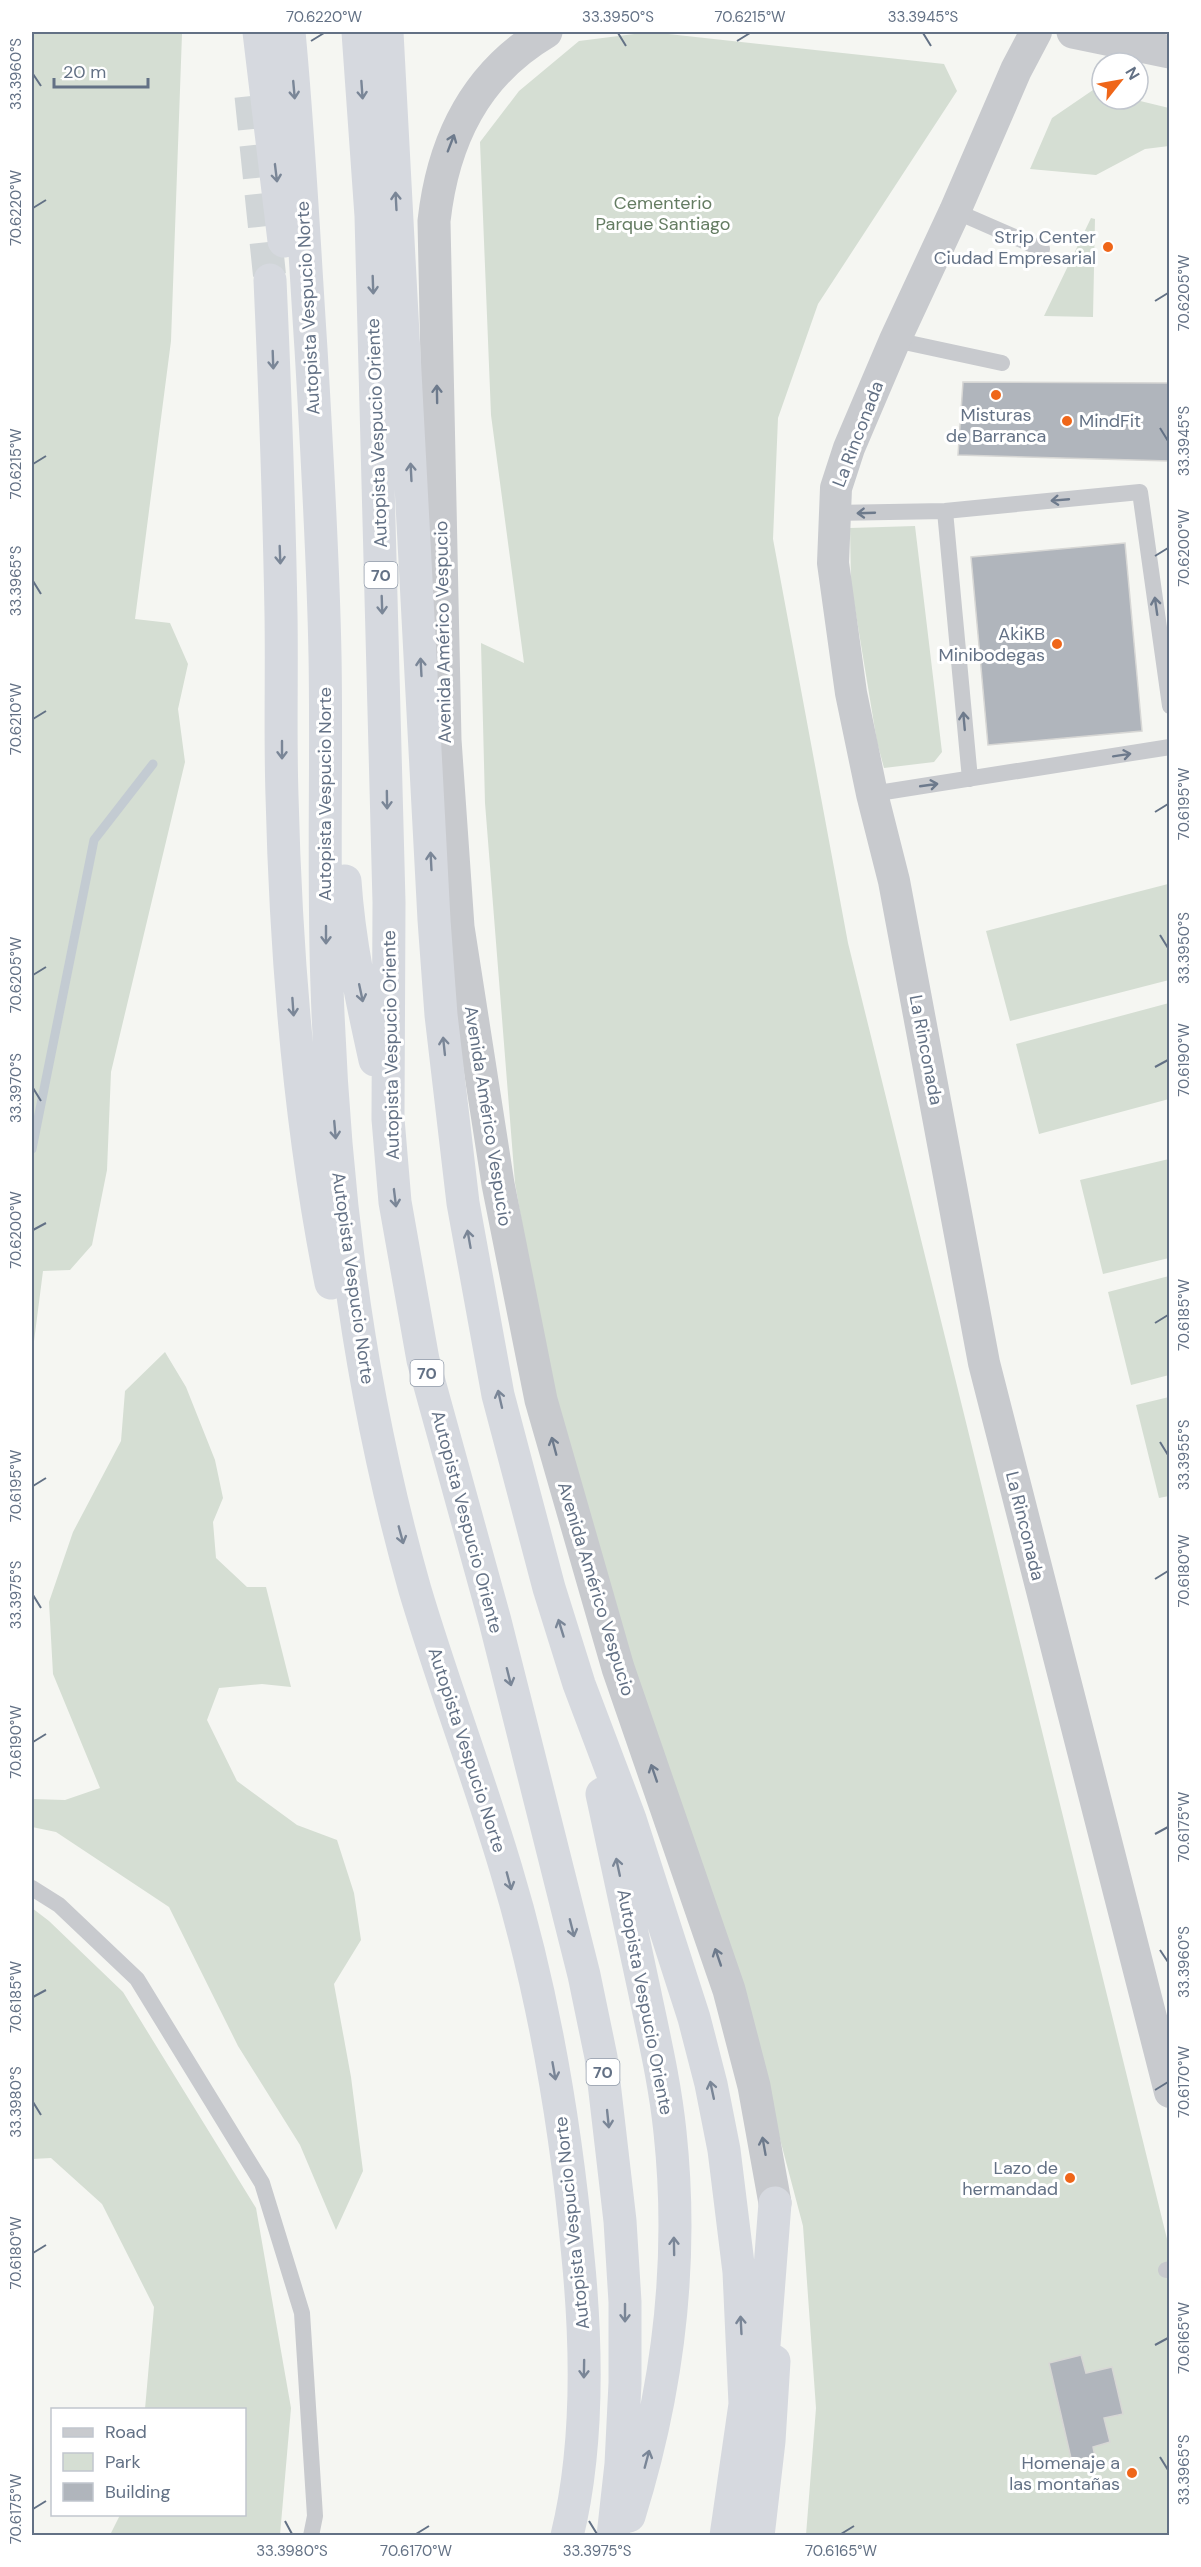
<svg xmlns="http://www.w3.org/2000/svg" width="1201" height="2567" viewBox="0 0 1201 2567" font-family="'DM Sans',sans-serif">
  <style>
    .green { fill: #d5ded3 }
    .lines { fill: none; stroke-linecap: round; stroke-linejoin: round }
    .stream { stroke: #c3cbd2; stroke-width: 9 }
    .building { fill: #b0b5bc; stroke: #d7d7d5; stroke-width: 1.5 }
    .motorway-tunnel { stroke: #d0d5d7; stroke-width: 33; stroke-dasharray: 33 16; stroke-linecap: butt }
    .service { stroke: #c8cace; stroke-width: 16 }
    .minor { stroke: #c8cace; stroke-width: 32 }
    .tertiary { stroke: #c8cace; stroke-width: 33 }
    .motorway { stroke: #d6d9df; stroke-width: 33 }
    .oneway { stroke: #7a8697 }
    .oneway2 { stroke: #6d7a8c }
    .ticks { fill: none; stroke: #637185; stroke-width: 2 }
    .poi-dot { fill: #ef6619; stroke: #fff; stroke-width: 2 }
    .labels { text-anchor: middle; stroke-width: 6; stroke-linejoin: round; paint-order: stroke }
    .shield { fill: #fff; stroke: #929caa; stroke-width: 1.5 }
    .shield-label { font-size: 16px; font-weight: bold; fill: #637185 }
    .park-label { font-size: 18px; fill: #647c62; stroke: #fff }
    .poi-label { font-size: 18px; fill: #637185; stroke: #fff; text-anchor: end }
    .street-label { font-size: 18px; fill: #637185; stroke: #fff }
    .neatline { fill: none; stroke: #637185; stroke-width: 2 }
    .ticks-label { font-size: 15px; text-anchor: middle; fill: #637185 }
  </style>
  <rect width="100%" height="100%" fill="#f5f6f2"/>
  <path class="green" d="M32,32L182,34L171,341L135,619L170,623L188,664L178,709L185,762L111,1072L107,1170L92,1245L70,1270L43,1271L32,1357Z
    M650,32L944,64L957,91L818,304L778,418L773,539L848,943L1169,2247V2535H806L816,2408L803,2226L753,2037L645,1712L550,1385L515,1183L485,803L481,643L524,663L491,415L480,142L519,91L579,41Z
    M1093,90L1102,92V99H1132L1169,108V146L1145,149L1096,175L1030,169L1052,118Z
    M1091,218L1095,219L1093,317L1044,316Z
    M915,526L942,752L934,762L884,768L877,742L851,584L850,528Z
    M1168,884L1169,980L1010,1021L986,931Z
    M1169,1003V1099L1039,1134L1016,1044Z
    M1169,1159V1258L1103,1274L1080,1180Z
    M1169,1276V1375L1131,1385L1108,1292Z
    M165,1352L186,1387L215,1460L223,1498L213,1522L216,1558L247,1587H266L291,1687L262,1684L219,1688L207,1720L237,1781L297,1825L337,1840L354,1893L361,1940L334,1984L351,2077L363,2171L336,2230L300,2145L238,2046L169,1907L56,1832L32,1827V1799L65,1800L100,1788L53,1674L49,1602L73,1532L121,1441L125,1391Z
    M1169,1397V1496L1159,1498L1136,1405Z
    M32,1908L49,1921L123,1992L256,2208L291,2408L280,2535H110L120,2515L244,2514V2410L145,2409L154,2307L102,2204L51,2158L32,2159Z"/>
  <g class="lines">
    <path class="stream" d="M32,1149L94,840L153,764"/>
  </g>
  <path class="building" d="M963,382L1170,383V461L958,455Z
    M1125,543L1142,731L988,745L971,557Z
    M1081,2355L1086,2373L1112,2367L1123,2414L1104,2418L1110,2442L1093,2447L1096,2461L1073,2467L1049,2363Z"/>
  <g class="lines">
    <path class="motorway-tunnel" d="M251,96L270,280"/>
    <path class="service" d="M955,211L1042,249
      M895,340L1002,363
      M945,511L970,779
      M833,513L945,511L1140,492L1170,706
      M872,794L1170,747
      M32,1888L59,1905L137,1979L262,2183L302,2313L315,2516L311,2536
      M1166,2270L1170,2269"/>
    <path class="minor" d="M1036,32L1016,70L955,211L895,340L849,448L836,488L833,563L851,693L872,794L894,881L984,1363L1170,2092"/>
    <path class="tertiary" d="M546,32C475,74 443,140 434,221L445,740L458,927L498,1184L541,1400L618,1668L729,1990L754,2086L775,2203
      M1073,32L1170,52"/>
    <path class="motorway" d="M259,32L284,241
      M289,32C299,137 304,243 311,349C317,451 323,553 325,655C327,765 323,876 327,986C330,1080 337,1173 349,1266C363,1375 385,1484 415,1590C443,1684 478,1775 506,1869C544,1995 566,2125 578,2257C587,2348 589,2446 567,2536
      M358,32L371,216L389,902L388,1119L395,1202L423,1360L495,1621L584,1975L601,2057L620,2221L625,2302V2383L621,2464L613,2536
      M387,32L434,920L441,1015L463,1203L498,1395L549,1588L579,1684L630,1819L694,2018L711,2084L724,2150L739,2272L745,2404L726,2536
      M270,280C275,391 279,502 281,614C282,674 280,735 282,796C286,959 299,1123 331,1283
      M345,881C349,942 362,1001 375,1060
      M602,1794C616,1859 630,1924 644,1989C654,2037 665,2083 670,2132C684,2263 668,2391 629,2516
      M761,2384L775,2203
      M758,2536L769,2441L774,2361"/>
  </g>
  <defs><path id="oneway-shaft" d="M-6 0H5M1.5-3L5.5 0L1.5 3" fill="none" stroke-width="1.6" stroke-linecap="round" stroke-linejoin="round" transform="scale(1.5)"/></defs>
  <g class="oneway">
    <use href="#oneway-shaft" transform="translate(294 90) rotate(85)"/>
    <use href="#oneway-shaft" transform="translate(362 90) rotate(86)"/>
    <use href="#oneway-shaft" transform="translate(276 173) rotate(83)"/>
    <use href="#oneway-shaft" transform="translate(396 201) rotate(-93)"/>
    <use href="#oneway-shaft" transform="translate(373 285) rotate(88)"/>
    <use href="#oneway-shaft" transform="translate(273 360) rotate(88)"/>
    <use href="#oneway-shaft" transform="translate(411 472) rotate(-93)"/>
    <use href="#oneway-shaft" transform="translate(280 555) rotate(88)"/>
    <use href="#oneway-shaft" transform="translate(382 605) rotate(88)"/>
    <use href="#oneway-shaft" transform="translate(421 667) rotate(-93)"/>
    <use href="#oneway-shaft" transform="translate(282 750) rotate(90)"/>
    <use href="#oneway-shaft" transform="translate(387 800) rotate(89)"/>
    <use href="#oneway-shaft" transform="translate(431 861) rotate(-93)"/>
    <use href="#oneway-shaft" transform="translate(326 935) rotate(90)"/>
    <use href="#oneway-shaft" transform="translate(361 993) rotate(78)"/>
    <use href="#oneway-shaft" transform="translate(293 1007) rotate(86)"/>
    <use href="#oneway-shaft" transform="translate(444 1046) rotate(-96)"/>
    <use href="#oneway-shaft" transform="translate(335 1130) rotate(85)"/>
    <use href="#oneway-shaft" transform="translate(395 1198) rotate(83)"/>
    <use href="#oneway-shaft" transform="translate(469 1239) rotate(-100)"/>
    <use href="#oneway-shaft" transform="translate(500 1399) rotate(-103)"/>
    <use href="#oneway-shaft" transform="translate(401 1535) rotate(75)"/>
    <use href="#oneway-shaft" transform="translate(561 1628) rotate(-107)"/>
    <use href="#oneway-shaft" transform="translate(509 1677) rotate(76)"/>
    <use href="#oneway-shaft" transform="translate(618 1867) rotate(-102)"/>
    <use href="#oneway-shaft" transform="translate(509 1881) rotate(75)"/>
    <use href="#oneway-shaft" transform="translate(572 1928) rotate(76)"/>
    <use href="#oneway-shaft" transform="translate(554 2071) rotate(80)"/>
    <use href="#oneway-shaft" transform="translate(712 2090) rotate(-102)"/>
    <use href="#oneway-shaft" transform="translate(608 2119) rotate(84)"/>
    <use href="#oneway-shaft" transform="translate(674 2246) rotate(-91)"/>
    <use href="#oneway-shaft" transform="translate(625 2313) rotate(90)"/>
    <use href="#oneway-shaft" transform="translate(741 2325) rotate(-93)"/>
    <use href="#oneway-shaft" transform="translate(584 2369) rotate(91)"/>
    <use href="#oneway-shaft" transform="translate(647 2459) rotate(-75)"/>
  </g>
  <g class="oneway2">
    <use href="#oneway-shaft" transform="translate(451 143) rotate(-69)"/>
    <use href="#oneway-shaft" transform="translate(437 394) rotate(-91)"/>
    <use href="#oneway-shaft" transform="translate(1060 500) rotate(175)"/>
    <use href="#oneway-shaft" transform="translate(866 513) rotate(178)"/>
    <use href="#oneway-shaft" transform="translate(1156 606) rotate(-98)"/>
    <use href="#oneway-shaft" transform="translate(964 721) rotate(-95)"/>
    <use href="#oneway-shaft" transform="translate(1122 755) rotate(-9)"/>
    <use href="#oneway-shaft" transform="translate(929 785) rotate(-8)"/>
    <use href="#oneway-shaft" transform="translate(554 1446) rotate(-105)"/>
    <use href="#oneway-shaft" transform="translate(654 1773) rotate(-109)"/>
    <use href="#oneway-shaft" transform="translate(718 1957) rotate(-109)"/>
    <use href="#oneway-shaft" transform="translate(764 2146) rotate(-100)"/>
  </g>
  <path class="ticks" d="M618,33L626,46M923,33L931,46M311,41L324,33M737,41L750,33M33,74L41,86M33,208L46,200M1155,301L1168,293M1160,428L1168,441M33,464L46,456M1155,556L1168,548M33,581L41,594M33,719L46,711M1155,812L1168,804M1160,935L1168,948M33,975L46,967M1155,1067L1168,1060M33,1088L41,1101M33,1230L46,1223M1155,1323L1168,1315M1160,1442L1168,1455M33,1486L46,1478M1155,1579L1168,1571M33,1595L41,1608M33,1742L46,1734M1155,1834L1168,1827M1160,1950L1168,1962M33,1997L46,1990M1155,2090L1168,2082M33,2102L41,2115M33,2253L46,2245M1155,2345L1168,2338M1160,2457L1168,2470M33,2509L46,2501M285,2521L292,2534M589,2521L597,2534M416,2534L429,2526M841,2534L854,2526"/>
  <g class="poi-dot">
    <circle cx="1108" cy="247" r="6"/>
    <circle cx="996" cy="395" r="6"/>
    <circle cx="1067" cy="421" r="6"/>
    <circle cx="1057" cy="644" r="6"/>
    <circle cx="1070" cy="2178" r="6"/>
    <circle cx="1132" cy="2473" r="6"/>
  </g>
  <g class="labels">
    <g class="shield">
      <rect x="364.5" y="562" width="33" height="26" rx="4.5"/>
      <rect x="410.5" y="1360" width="33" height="26" rx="4.5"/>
      <rect x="586.5" y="2059" width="33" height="26" rx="4.5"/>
    </g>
    <g class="shield-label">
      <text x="381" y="581">70</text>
      <text x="427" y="1379">70</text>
      <text x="603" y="2078">70</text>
    </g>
    <g class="park-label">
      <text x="663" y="209">Cementerio<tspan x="663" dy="21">Parque Santiago</tspan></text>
    </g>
    <g class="poi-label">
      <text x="1096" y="243">Strip Center<tspan x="1096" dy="21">Ciudad Empresarial</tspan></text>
      <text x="996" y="421" text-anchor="middle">Misturas<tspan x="996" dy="21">de Barranca</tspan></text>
      <text x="1079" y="427" text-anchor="start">MindFit</text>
      <text x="1045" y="640">AkiKB<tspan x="1045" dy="21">Minibodegas</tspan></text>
      <text x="1058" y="2174">Lazo de<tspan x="1058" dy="21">hermandad</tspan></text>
      <text x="1120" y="2469">Homenaje a<tspan x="1120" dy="21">las montañas</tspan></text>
    </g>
    <g class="street-label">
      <text transform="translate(308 308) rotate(-93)" y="6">Autopista Vespucio Norte</text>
      <text transform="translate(377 433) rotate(-92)" y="6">Autopista Vespucio Oriente</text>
      <text transform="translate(858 434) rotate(-69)" y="6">La Rinconada</text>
      <text transform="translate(443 632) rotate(-91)" y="6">Avenida Américo Vespucio</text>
      <text transform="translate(325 794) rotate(-90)" y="6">Autopista Vespucio Norte</text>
      <text transform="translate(391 1045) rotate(-91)" y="6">Autopista Vespucio Oriente</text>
      <text transform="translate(926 1050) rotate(79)" y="6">La Rinconada</text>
      <text transform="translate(488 1116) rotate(81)" y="6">Avenida Américo Vespucio</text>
      <text transform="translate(353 1278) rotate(82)" y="6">Autopista Vespucio Norte</text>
      <text transform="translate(467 1522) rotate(75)" y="6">Autopista Vespucio Oriente</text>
      <text transform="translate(1025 1526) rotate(76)" y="6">La Rinconada</text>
      <text transform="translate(596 1589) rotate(73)" y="6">Avenida Américo Vespucio</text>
      <text transform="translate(467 1750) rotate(72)" y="6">Autopista Vespucio Norte</text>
      <text transform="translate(645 2002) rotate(79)" y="6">Autopista Vespucio Oriente</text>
      <text transform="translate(572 2223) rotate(-96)" y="6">Autopista Vespucio Norte</text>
    </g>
  </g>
  <rect width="1201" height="2567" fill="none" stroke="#ffffff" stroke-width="66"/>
  <rect x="51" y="2408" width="195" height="108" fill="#ffffff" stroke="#c1c6ce" stroke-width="1.5"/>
  <rect x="63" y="2428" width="30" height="9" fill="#c8cace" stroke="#c1c6ce" stroke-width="1.5"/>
  <text x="105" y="2438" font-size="18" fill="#637185">Road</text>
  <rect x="63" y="2453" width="30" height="18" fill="#d5ded3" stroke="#c1c6ce" stroke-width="1.5"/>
  <text x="105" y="2468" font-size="18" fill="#637185">Park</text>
  <rect x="63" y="2483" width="30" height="18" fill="#b0b5bc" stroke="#c1c6ce" stroke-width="1.5"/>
  <text x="105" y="2498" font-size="18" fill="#637185">Building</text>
  <g transform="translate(1120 81) rotate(59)"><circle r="28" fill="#ffffff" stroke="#c1c6ce" stroke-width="1.5"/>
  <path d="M0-4.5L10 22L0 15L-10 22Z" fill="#ef6619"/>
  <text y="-9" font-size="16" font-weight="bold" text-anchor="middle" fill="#637185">N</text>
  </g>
  <path d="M54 78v9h94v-9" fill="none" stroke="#637185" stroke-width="3"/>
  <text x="63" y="78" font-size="18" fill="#637185" stroke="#ffffff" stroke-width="4.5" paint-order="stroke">20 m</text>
  <rect x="33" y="33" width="1135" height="2501" class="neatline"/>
  <g class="ticks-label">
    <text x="324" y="22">70.6220°W</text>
    <text x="618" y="22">33.3950°S</text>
    <text x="750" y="22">70.6215°W</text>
    <text x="923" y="22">33.3945°S</text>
    <text transform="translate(16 74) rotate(-90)" y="5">33.3960°S</text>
    <text transform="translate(16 208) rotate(-90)" y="5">70.6220°W</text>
    <text transform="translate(1184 293) rotate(-90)" y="5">70.6205°W</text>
    <text transform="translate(1184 441) rotate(-90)" y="5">33.3945°S</text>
    <text transform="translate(16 464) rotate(-90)" y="5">70.6215°W</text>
    <text transform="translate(1184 548) rotate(-90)" y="5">70.6200°W</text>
    <text transform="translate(16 581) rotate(-90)" y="5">33.3965°S</text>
    <text transform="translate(16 719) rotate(-90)" y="5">70.6210°W</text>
    <text transform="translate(1184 804) rotate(-90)" y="5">70.6195°W</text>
    <text transform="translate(1184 948) rotate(-90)" y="5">33.3950°S</text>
    <text transform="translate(16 975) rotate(-90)" y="5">70.6205°W</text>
    <text transform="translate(1184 1060) rotate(-90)" y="5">70.6190°W</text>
    <text transform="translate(16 1088) rotate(-90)" y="5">33.3970°S</text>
    <text transform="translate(16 1230) rotate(-90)" y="5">70.6200°W</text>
    <text transform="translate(1184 1315) rotate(-90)" y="5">70.6185°W</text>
    <text transform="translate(1184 1455) rotate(-90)" y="5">33.3955°S</text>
    <text transform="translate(16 1486) rotate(-90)" y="5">70.6195°W</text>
    <text transform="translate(1184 1571) rotate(-90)" y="5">70.6180°W</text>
    <text transform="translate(16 1595) rotate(-90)" y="5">33.3975°S</text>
    <text transform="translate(16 1742) rotate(-90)" y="5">70.6190°W</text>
    <text transform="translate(1184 1827) rotate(-90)" y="5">70.6175°W</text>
    <text transform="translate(1184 1962) rotate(-90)" y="5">33.3960°S</text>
    <text transform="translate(16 1997) rotate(-90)" y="5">70.6185°W</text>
    <text transform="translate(1184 2082) rotate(-90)" y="5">70.6170°W</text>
    <text transform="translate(16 2102) rotate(-90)" y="5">33.3980°S</text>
    <text transform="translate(16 2253) rotate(-90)" y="5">70.6180°W</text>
    <text transform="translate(1184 2338) rotate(-90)" y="5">70.6165°W</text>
    <text transform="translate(1184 2470) rotate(-90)" y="5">33.3965°S</text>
    <text transform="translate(16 2509) rotate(-90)" y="5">70.6175°W</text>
    <text x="292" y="2556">33.3980°S</text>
    <text x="416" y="2556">70.6170°W</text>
    <text x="597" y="2556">33.3975°S</text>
    <text x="841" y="2556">70.6165°W</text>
  </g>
</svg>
